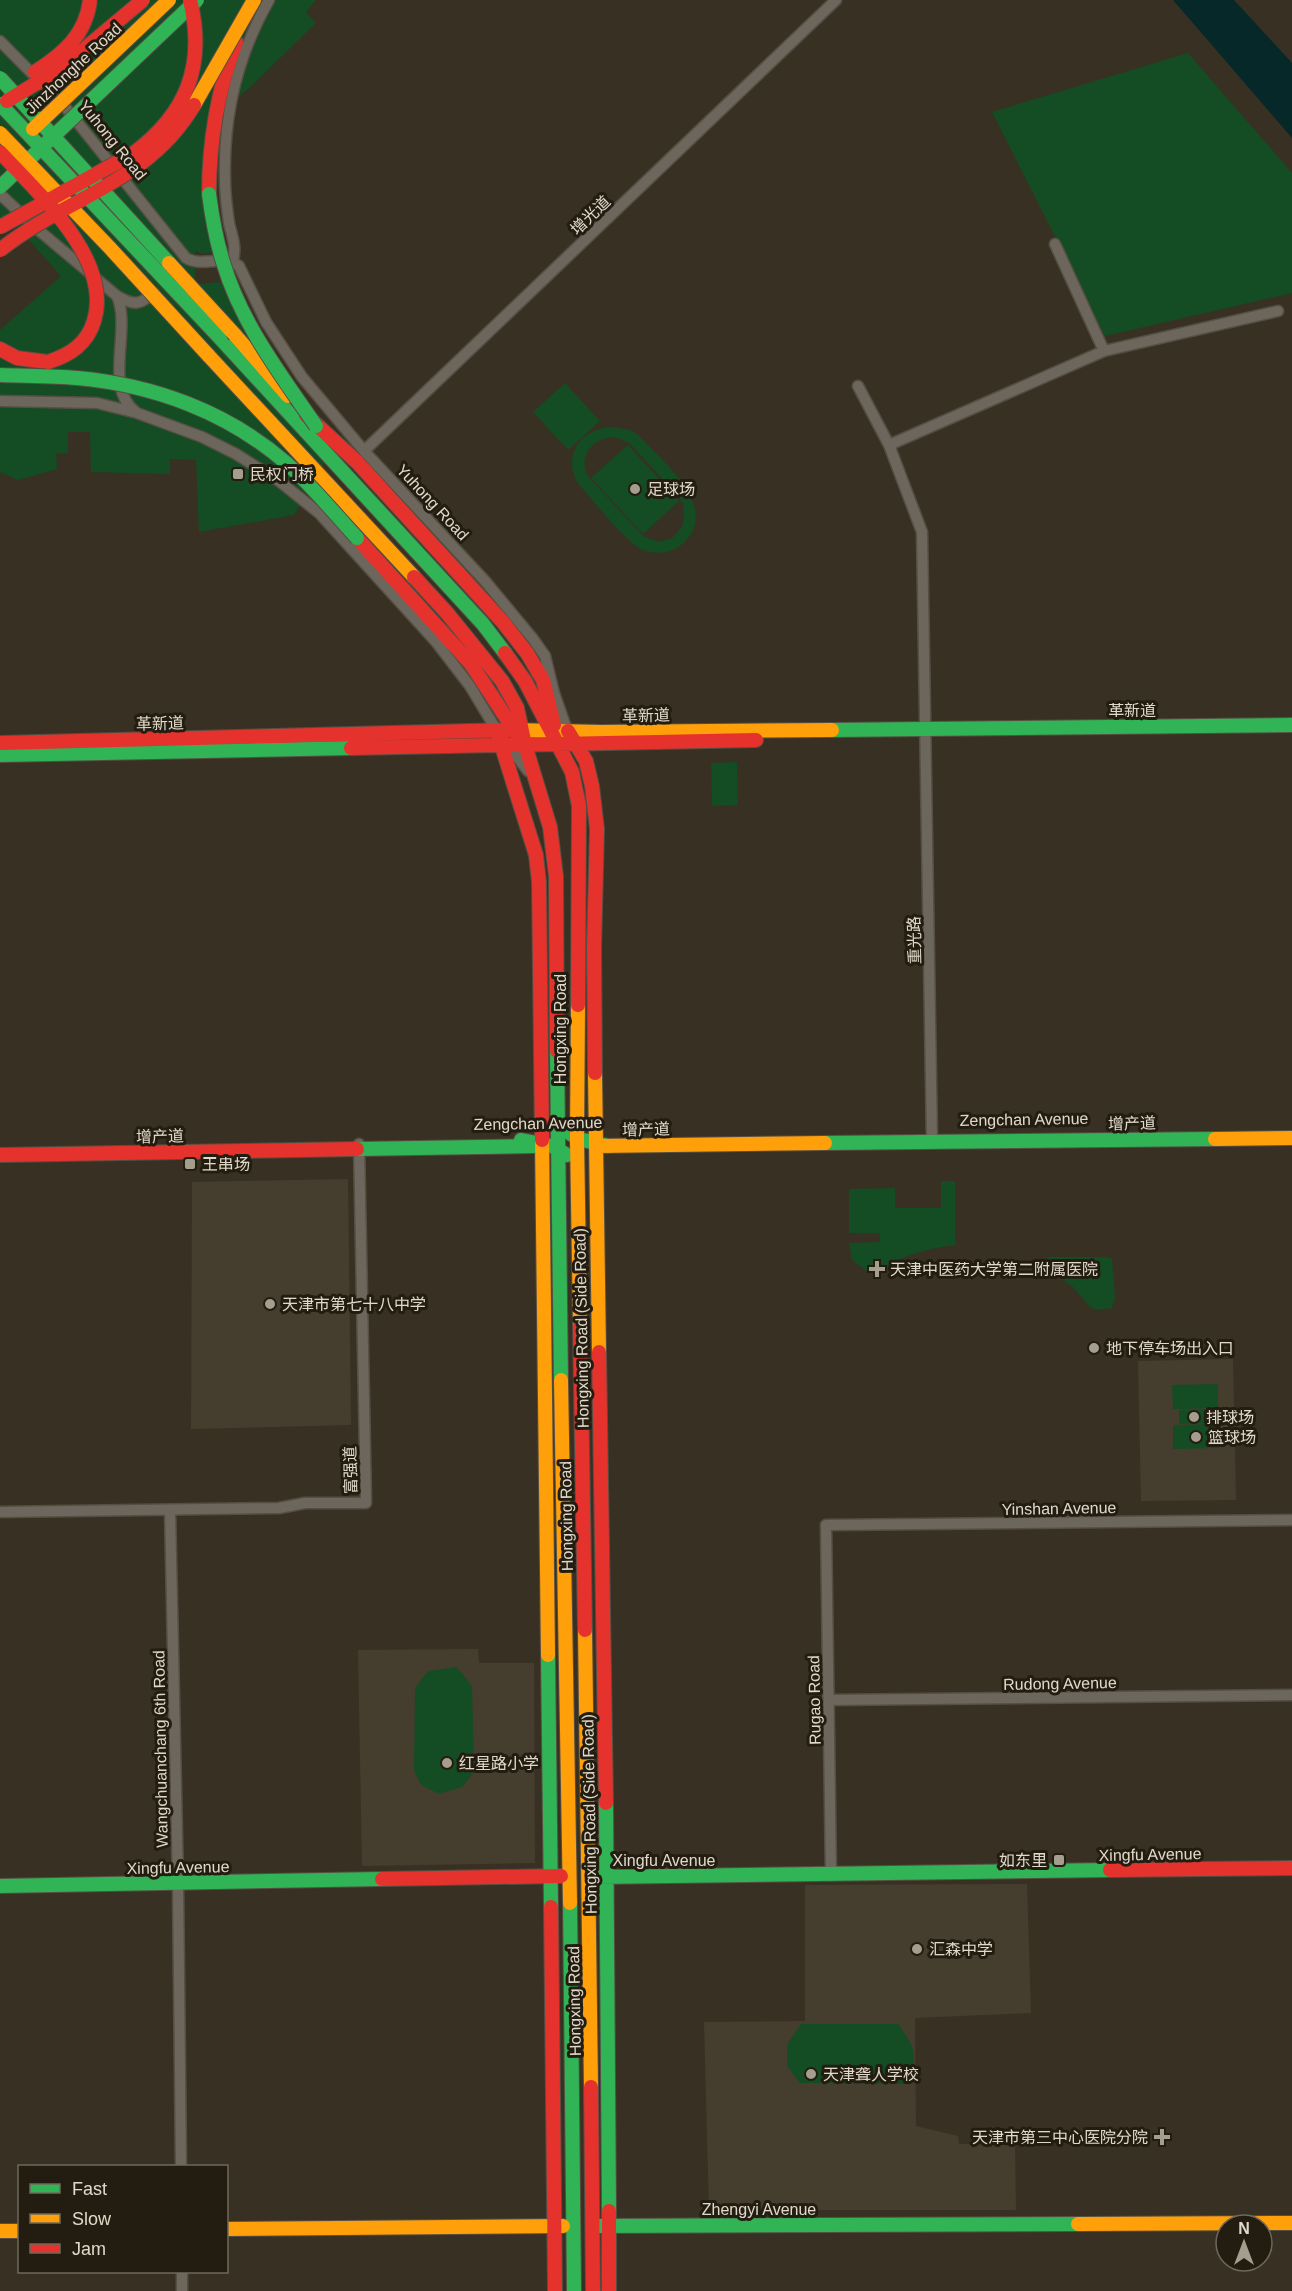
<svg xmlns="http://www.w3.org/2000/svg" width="1292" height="2291" viewBox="0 0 1292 2291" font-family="Arial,'Noto Sans SC',sans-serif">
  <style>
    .education { fill: #453e2e }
    .green { fill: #144c23; fill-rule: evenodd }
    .water { fill: #072829 }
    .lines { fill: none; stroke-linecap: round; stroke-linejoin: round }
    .street-casing { stroke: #554e43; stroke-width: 13 }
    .fast-casing { stroke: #554e43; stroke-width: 16 }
    .slow-casing { stroke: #554e43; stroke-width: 16 }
    .jam-casing { stroke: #554e43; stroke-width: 16 }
    .street { stroke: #6c665c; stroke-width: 10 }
    .fast { stroke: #30b455; stroke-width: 14 }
    .slow { stroke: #ff9f0a; stroke-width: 14 }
    .jam { stroke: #e5322d; stroke-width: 14 }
    .fast-bridge-casing { stroke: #554e43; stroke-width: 16; stroke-linecap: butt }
    .slow-bridge-casing { stroke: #554e43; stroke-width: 16; stroke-linecap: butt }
    .jam-bridge-casing { stroke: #554e43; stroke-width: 16; stroke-linecap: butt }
    .fast-bridge { stroke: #30b455; stroke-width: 14 }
    .slow-bridge { stroke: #ff9f0a; stroke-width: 14 }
    .jam-bridge { stroke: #e5322d; stroke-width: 14 }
    .poi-dot { fill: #a59e8f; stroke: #231d11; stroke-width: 2 }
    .labels { text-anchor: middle; stroke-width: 6; stroke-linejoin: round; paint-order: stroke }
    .street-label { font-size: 16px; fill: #e0d8c9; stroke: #231d11 }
    .poi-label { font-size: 16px; fill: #e0d8c9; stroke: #231d11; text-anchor: start }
  </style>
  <rect width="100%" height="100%" fill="#383123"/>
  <path class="education" d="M348,1179L351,1425L191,1429L192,1182Z
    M1233,1359L1236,1500L1141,1501L1138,1361Z
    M478,1649L479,1663H534L535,1863L362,1866L358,1650Z
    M1027,1884L1031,2013L915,2018L916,2126L958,2136L959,2144H1015L1016,2210H709L704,2022L805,2021V1885Z"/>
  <path class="green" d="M0,0H316L306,12L316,23L248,89L223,108L217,140L214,252L203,254L195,250V285L217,282L233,286L267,351L338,440L294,515L199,532L196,460L170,459V474L91,472L90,432H68V453L56,454L57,469L18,480L0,472V330L61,276L12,221L0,231Z
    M1188,53L1292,173V293L1105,336L992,112Z
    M565,383L600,421L568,450L533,412Z
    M614,427L630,430L637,434C662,461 725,510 680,546C669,554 653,555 641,549C626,542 590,497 577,482C562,453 583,427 614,427ZM615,437L627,442L633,447L679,497L683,504L684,519L682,527L672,538L659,542L643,536L587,475C578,454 595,437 615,437Z
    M628,445L679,501L643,534L591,478Z
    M737,762L738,805L712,806L711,763Z
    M941,1181H955V1245C927,1249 900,1255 877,1273L865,1270L852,1260L849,1243L880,1242V1233H849V1189L895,1188V1208H941Z
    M1048,1257H1106L1112,1258L1115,1298L1112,1308L1097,1310L1090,1307L1073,1287L1046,1268L1043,1261Z
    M1218,1384V1408L1173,1409L1172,1385Z
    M1209,1409V1423L1179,1424V1410Z
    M1218,1424L1219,1448L1173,1449V1425Z
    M457,1667L472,1686L474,1772L462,1787L439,1794L421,1785L414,1770L415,1688L428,1671Z
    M801,2024H898C916,2049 919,2056 905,2084L800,2083L787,2066V2045Z"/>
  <path class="water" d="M1173,0H1234L1292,63V138Z"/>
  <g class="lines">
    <g class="street-casing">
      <path id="street" d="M0,41L66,108L186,258C203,268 223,254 239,266L266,322L302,377L364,451L485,581L533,639L545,656L554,693L569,736
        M0,194L36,228L117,296C135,306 139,305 154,293
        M1055,244L1104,351
        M227,265C232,262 234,260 234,254C236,244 231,233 229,223C227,209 225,195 225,181C223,118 237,56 269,0
        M117,296C132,331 102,388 137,413L202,437L236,454L279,481L319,513L437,643L470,686L497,731L528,771
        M858,386L889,445
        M0,401L97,403L133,412
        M364,451L836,0
        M932,1142L922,532L889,445L1104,351L1278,311
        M170,1510L178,1883L181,2166
        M0,1512L279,1508L305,1503H366L359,1144
        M829,1700L1292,1695
        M831,1875L826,1525L1292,1520
        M182,2272V2291"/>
    </g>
    <g class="fast-casing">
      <path id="fast" d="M220,338L483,624L505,653
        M832,730L1292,725
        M0,755L351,748
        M557,1051L561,1380
        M568,1132L579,1139L608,1146
        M521,1140L552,1146L567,1155
        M825,1143L1215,1139
        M357,1149L534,1146
        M548,1655L551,1907
        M606,1803L609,2211
        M597,1877L1110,1870
        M0,1886L382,1879
        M570,1903L574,2291
        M599,2226L1078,2224"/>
    </g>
    <g class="slow-casing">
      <path id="slow" d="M235,335L288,396
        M208,355L414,577
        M511,730L601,732L832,730
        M578,1005L577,1139L580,1325
        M595,1073L599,1352
        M1215,1139L1292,1138
        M542,1140L548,1655
        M597,1146L825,1143
        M561,1380L570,1903
        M585,1630L591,2087
        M1078,2224L1292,2223
        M226,2229L563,2226
        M0,2231H20"/>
    </g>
    <g class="jam-casing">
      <path id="jam" d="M209,194C209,141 217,92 236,42
        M0,349L17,358L48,362
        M306,415L357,462L502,621L527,653L543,680L554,725
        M357,538L471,664L522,742
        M414,577L447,613L502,681L517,708L525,745L550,827L556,876L557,1051
        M505,653L525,681L572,772L579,806L578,1005
        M497,731L536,855L539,882L542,1140
        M568,731L586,761L592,786L597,829L594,948L595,1073
        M0,743L511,730
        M351,748L756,740
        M0,1155L357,1149
        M580,1325L585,1630
        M599,1352L606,1803
        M1110,1870L1292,1868
        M382,1879L561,1876
        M551,1907L555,2291
        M591,2087L593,2291
        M609,2211V2291"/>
    </g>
    <use href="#street" class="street"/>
    <use href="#fast" class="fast"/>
    <use href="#slow" class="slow"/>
    <use href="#jam" class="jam"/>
    <g class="fast-bridge-casing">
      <path id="fast-bridge" d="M0,78L169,263
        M0,104L220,338
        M0,187L197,0
        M209,194C212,217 216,240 223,262C241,323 280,374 316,426
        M0,375C26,376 52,376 77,378C154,385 227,412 285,462C311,484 334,513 357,538"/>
    </g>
    <g class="slow-bridge-casing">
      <path id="slow-bridge" d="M194,105L254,0
        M33,129L169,0
        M0,133L110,248L208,355
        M169,263L235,335"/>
    </g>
    <g class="jam-bridge-casing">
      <path id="jam-bridge" d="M35,72C63,54 86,35 90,0
        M7,101L63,67L143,0
        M0,152C38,193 113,260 94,321C87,344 70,355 48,362
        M0,227L134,153C187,113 206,65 190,0
        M0,250C67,197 148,183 194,105"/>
    </g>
    <use href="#fast-bridge" class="fast-bridge"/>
    <use href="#slow-bridge" class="slow-bridge"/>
    <use href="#jam-bridge" class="jam-bridge"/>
  </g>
  <g class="poi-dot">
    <rect x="232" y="468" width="12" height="12" rx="3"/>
    <circle cx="635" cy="489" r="6"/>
    <rect x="184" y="1158" width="12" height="12" rx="3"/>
    <path d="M874 1260h6v6h6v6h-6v6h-6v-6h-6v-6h6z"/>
    <circle cx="270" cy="1304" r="6"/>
    <circle cx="1094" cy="1348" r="6"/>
    <circle cx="1194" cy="1417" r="6"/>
    <circle cx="1196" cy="1437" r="6"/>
    <circle cx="447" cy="1763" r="6"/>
    <rect x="1053" y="1854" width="12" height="12" rx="3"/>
    <circle cx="917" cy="1949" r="6"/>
    <circle cx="811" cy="2074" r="6"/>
    <path d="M1159 2128h6v6h6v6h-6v6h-6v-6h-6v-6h6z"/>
  </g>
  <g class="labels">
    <g class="street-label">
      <text transform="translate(73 68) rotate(-43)" y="6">Jinzhonghe Road</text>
      <text transform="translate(113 140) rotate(51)" y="6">Yuhong Road</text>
      <text transform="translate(590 215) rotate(-44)" y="6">增光道</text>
      <text transform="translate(433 502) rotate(47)" y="6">Yuhong Road</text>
      <text x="1132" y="716">革新道</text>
      <text transform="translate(646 715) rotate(-1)" y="6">革新道</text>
      <text transform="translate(160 723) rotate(-1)" y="6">革新道</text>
      <text transform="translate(914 940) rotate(-91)" y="6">重光路</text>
      <text transform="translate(560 1029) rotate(-90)" y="6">Hongxing Road</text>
      <text transform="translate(1024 1119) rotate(-1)" y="6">Zengchan Avenue</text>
      <text transform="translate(538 1123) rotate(-1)" y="6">Zengchan Avenue</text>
      <text transform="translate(1132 1123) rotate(-1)" y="6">增产道</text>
      <text transform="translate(646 1129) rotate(-1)" y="6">增产道</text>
      <text transform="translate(160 1136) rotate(-1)" y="6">增产道</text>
      <text transform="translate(581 1328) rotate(-91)" y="6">Hongxing Road (Side Road)</text>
      <text transform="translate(350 1470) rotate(-91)" y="6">富强道</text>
      <text transform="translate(1059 1508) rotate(-1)" y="6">Yinshan Avenue</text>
      <text transform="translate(566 1516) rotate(-91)" y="6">Hongxing Road</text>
      <text transform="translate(1060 1683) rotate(-1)" y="6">Rudong Avenue</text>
      <text transform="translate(814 1700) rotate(-91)" y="6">Rugao Road</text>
      <text transform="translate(160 1749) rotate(-91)" y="6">Wangchuanchang 6th Road</text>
      <text transform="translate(589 1814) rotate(-91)" y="6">Hongxing Road (Side Road)</text>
      <text transform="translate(1150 1854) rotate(-1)" y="6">Xingfu Avenue</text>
      <text x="664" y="1866">Xingfu Avenue</text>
      <text transform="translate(178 1867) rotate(-1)" y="6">Xingfu Avenue</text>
      <text transform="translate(574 2001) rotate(-91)" y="6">Hongxing Road</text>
      <text x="759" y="2215">Zhengyi Avenue</text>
    </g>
    <g class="poi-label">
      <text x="250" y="480">民权门桥</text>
      <text x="647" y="495">足球场</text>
      <text x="202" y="1170">王串场</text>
      <text x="890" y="1275">天津中医药大学第二附属医院</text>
      <text x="282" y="1310">天津市第七十八中学</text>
      <text x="1106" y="1354">地下停车场出入口</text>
      <text x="1206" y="1423">排球场</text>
      <text x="1208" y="1443">篮球场</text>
      <text x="459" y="1769">红星路小学</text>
      <text x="1047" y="1866" text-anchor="end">如东里</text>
      <text x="929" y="1955">汇森中学</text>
      <text x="823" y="2080">天津聋人学校</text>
      <text x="1148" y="2143" text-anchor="end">天津市第三中心医院分院</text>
    </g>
  </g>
  <rect x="18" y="2165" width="210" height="108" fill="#231d11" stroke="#6f685b" stroke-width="1.5"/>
  <rect x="30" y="2184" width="30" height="9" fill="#30b455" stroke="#6f685b" stroke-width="1.5"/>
  <text x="72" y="2195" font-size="18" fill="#e0d8c9">Fast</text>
  <rect x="30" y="2214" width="30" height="9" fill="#ff9f0a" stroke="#6f685b" stroke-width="1.5"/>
  <text x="72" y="2225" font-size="18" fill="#e0d8c9">Slow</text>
  <rect x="30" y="2244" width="30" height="9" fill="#e5322d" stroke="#6f685b" stroke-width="1.5"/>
  <text x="72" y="2255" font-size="18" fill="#e0d8c9">Jam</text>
  <g transform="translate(1244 2243)"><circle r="28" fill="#231d11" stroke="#6f685b" stroke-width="1.5"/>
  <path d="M0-4.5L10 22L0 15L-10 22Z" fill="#a59e8f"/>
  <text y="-9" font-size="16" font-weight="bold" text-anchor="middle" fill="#e0d8c9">N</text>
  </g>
</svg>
